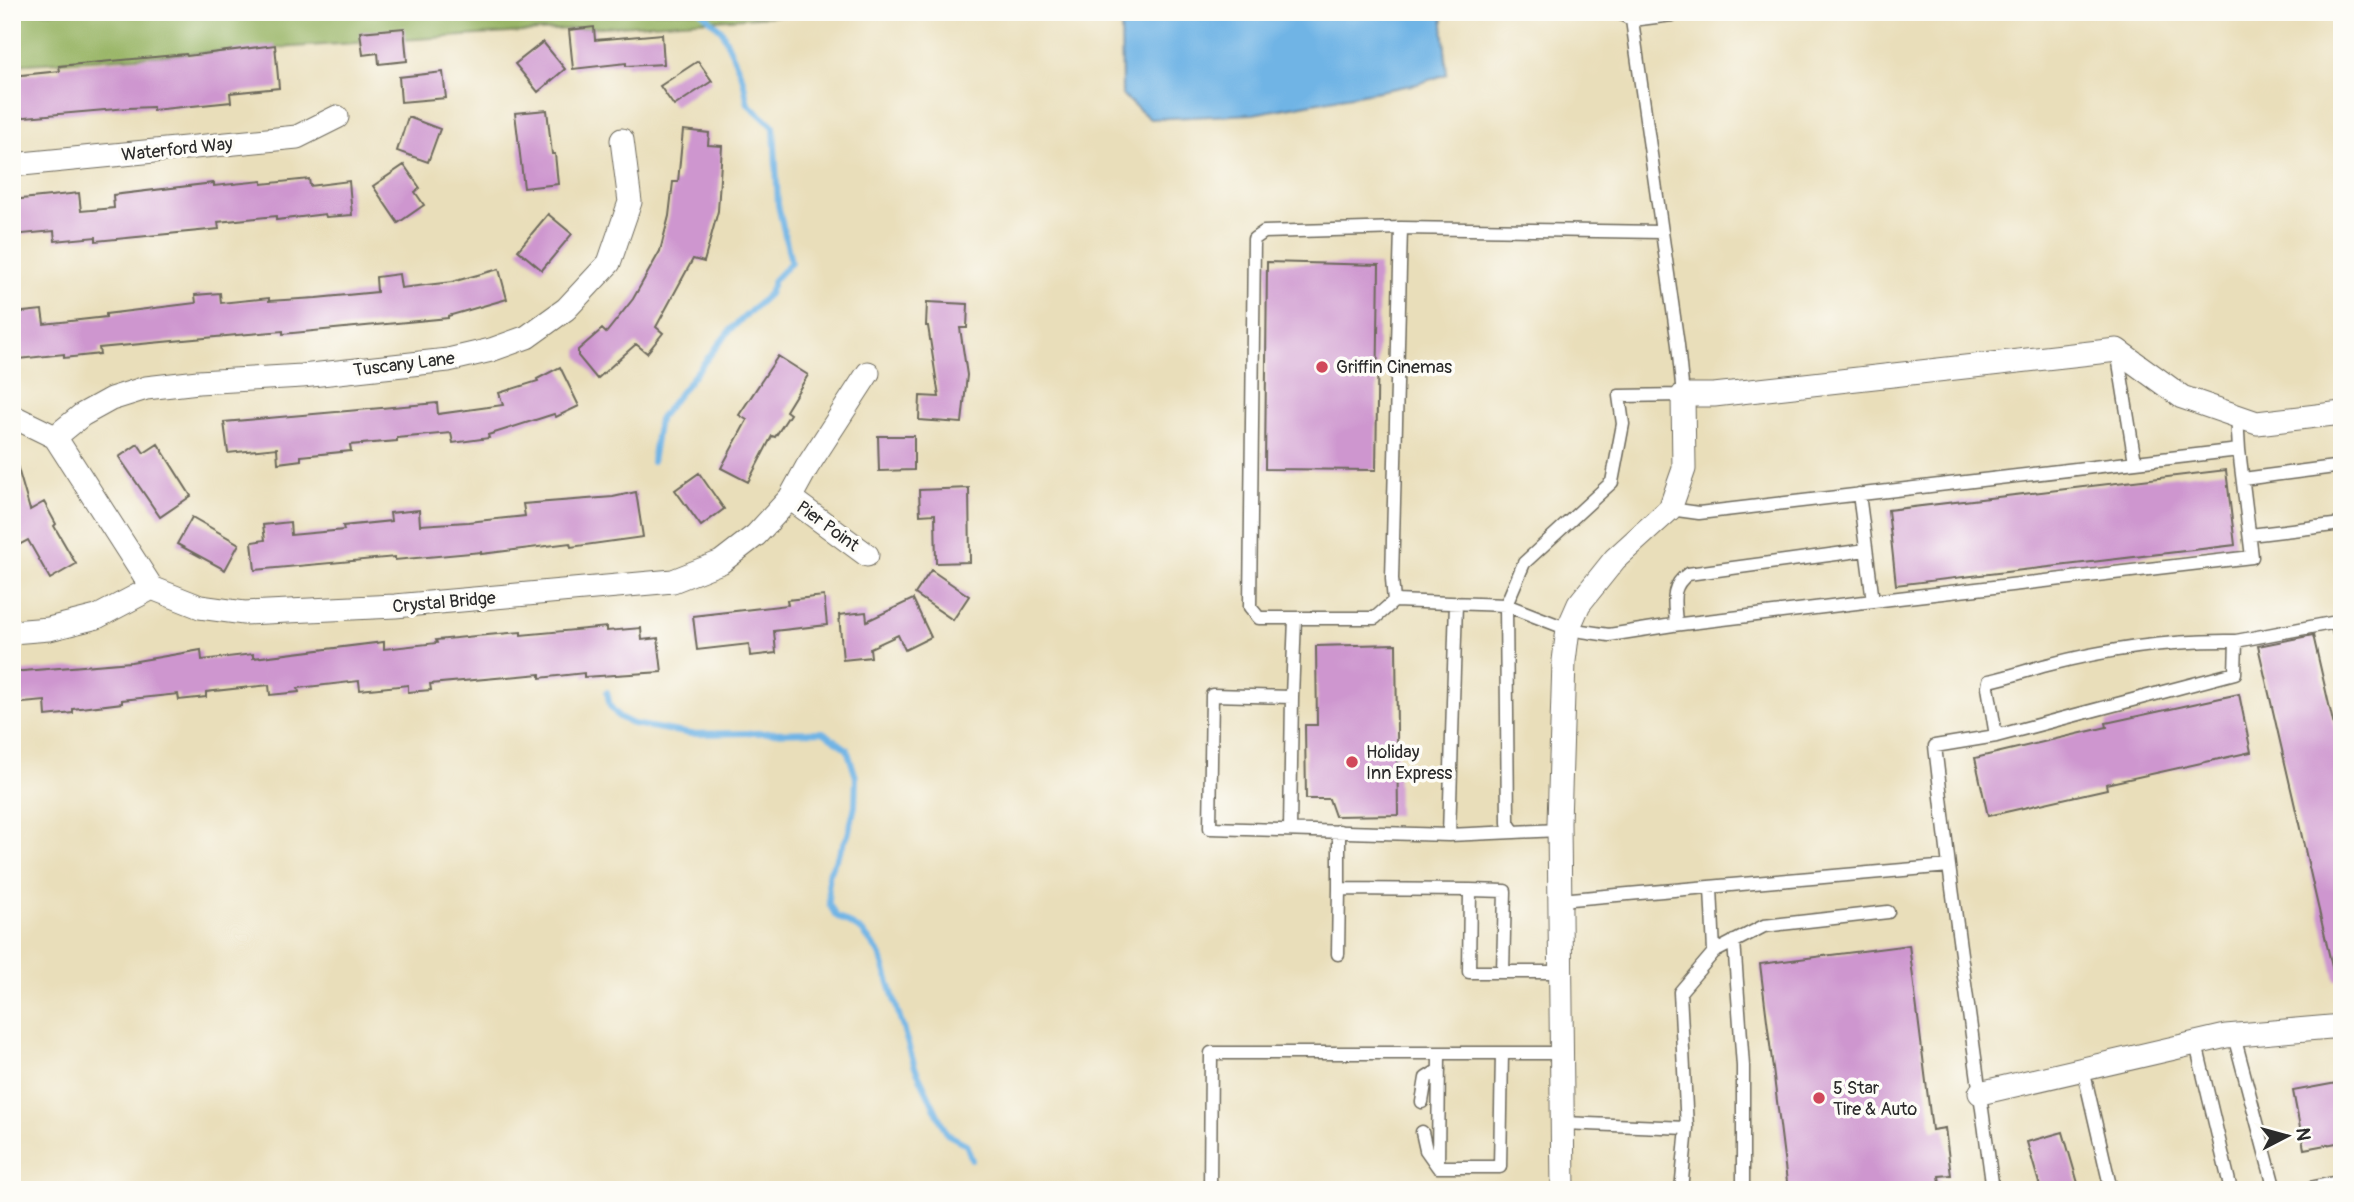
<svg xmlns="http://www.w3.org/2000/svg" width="2354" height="1202" viewBox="0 0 2354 1202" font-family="Pangolin,sans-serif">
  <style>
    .forest { fill: #9ab668; stroke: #62704a; stroke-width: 2 }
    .water { fill: #6fb4e5; stroke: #4d7088; stroke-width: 2 }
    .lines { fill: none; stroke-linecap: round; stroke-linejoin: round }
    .stream { stroke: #6fb4e5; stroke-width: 6 }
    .building { fill: #ce96cf }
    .service-casing { stroke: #6e6a5d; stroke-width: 15 }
    .minor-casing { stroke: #6e6a5d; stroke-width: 25 }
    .service { stroke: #fff; stroke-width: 12 }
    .minor { stroke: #fff; stroke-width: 23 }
    .poi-dot { fill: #d1495b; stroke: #fdfcf7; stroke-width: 2.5 }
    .labels { text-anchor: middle; stroke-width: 7; stroke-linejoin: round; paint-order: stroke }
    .street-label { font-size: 18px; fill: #2b2b2b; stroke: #fdfcf7 }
    .poi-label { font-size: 18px; fill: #2b2b2b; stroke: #fdfcf7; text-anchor: start }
  </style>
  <rect width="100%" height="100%" fill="#fdfcf7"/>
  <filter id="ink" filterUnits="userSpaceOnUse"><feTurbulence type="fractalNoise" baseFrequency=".0143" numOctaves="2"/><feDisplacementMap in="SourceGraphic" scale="14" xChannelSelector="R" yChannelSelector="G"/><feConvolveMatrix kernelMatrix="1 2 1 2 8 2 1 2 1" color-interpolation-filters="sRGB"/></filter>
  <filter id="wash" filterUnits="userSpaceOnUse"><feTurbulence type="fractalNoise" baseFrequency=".00686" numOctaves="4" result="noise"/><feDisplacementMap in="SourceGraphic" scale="28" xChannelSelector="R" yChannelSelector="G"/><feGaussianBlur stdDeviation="1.57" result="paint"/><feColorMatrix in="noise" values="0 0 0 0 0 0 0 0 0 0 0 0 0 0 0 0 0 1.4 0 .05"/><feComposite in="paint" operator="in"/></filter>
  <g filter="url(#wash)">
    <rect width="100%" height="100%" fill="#e9deba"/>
    <path class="forest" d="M12,12H837L12,65Z"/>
    <path class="water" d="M1121,12H1442L1447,74L1417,84L1253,114L1150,119L1122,95Z"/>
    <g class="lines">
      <path class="stream" d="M652,462L659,419L730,330L769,294L774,280L791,262L778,205L774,127L748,104L743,79L722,31L702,12
        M607,692L610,706L619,717L633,724L691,734L823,732L847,749L856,777L855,806L848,835L828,875L829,904L836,916L862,931L880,954L915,1067L947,1134L966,1144L972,1160"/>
    </g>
    <g id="blocks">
      <path class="building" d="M594,27L595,40L662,34L664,64L626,66V63L573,69L569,30Z
        M404,28L407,61L379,64L378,53L363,55L360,32Z
        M543,42L565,69L538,92L515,64Z
        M275,45L279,88L230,93L231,102L153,110V107L128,108L14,118L12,76L60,71L59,66L186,54L187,56Z
        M698,61L712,81L674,106L660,86Z
        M443,72L446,98L401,102L399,77Z
        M547,110L552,154H555L558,184L524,188L515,113Z
        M408,117L440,129L428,162L397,151Z
        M683,130L709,133L708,145L722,146L718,211L704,262L693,259L656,327L663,333L647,353L636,344L597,379L578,356V350L602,329L606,333L633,299L660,251L669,216L673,182H678Z
        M404,165L420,188L415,192L424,205L398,223L373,186Z
        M309,179L310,186L349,181L352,215L326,217L325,214L276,220V216L218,222L219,229L96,241V237L55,241L54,231L12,235V200L79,193L81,211L114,208L113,195L214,183V186L262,181V184Z
        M548,214L572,234L542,270L518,250Z
        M1267,262L1379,265L1376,470L1265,469Z
        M499,269L507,299L448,316V318L283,334V331L237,335L99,348L100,354L64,358V354L19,359L14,313L42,310L44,324L106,317V314L196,303L195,295L220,293L221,303L269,298V301L316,298L377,292L376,277L399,274L401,288L452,282Z
        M927,302L968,304L967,328H960L967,375L962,423L919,420L920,396L939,397L928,326H926Z
        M778,356L808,375L786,411L790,414L775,437L772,436L748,482L721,468L747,420L739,415Z
        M560,367L579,406L556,417L554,414L488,435L489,438L453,443L451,433L397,438V441L350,445L351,451L301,456V460L278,463L277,448L228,453L224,422L437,403L438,414L503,405L499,393L538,381L537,379Z
        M878,436H914V470L879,471Z
        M138,444L144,453L158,444L191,496L160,517L119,457Z
        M17,465L30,510L44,502L56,524L54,526L76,564L50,579L28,540L17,546L12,538V466Z
        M2226,470L2235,545L1896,585L1888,510Z
        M699,473L724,509L701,526L675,490Z
        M969,488L970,562L936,563L935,514L920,515L919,490Z
        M636,492L643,537L571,547L570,543L481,554V552L395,560V557L255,570L252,542L265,540L263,525L290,522L291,535L344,530L343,526L391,521L390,513L419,510L420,525L468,522L525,516L523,504L613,497Z
        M192,517L239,544L225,570L177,544Z
        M931,570L969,596L953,620L915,594Z
        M824,596L827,625L774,631L776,653L750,656L749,644L697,650L693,616L788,605L787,600Z
        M913,599L931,637L905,650L898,635L870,648L871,657L843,660L839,615L866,612L867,621Z
        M607,627V631L641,628L642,640L658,638L662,672L584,677V673L540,678V674L430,684L431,690L408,692V685L360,690L359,681L298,688L299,692L270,695L269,685L206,692V697L179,700L178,694L122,700V703L73,709V713L46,716L45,701L12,704V672L131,662L201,650L202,660L253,654V658L384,642V649L437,643L436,640L476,636L521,632V635Z
        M2313,635L2342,761V980H2335L2258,646Z
        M1396,644L1398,815L1335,816L1329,799H1306L1305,725H1317L1316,646Z
        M2239,694L2251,752L2106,784L2107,789L1988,816L1975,758L2107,727L2106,723Z
        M1909,945L1932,1130L1945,1128L1951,1175L1939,1176L1941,1190H1788L1760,964Z
        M2342,1082V1142L2304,1149L2293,1091Z
        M2063,1132L2080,1190H2041L2027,1142Z"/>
    </g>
  </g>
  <g filter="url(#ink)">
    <use href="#blocks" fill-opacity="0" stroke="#6e6a5d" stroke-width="2"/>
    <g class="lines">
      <g class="service-casing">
        <path id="service" d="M1618,12L1632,20
          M1662,232L1401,228L1392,579L1394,601L1506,605L1524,563L1612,482L1623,424L1619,396L1683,395L1678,345L1632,20L1696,12
          M2117,350L2135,462
          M2243,479L2342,466
          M1670,509L1699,513L2239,450L2237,415
          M2250,535L2342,524
          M1394,601L1375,618H1259L1250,607L1254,239L1264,232L1401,228
          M1873,601L2252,557L2239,450
          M1295,618L1292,697L1212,695L1210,828L1449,835L1514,832
          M2336,622L2342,644
          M1676,624C1675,604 1669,587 1688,574L1866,550
          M1996,736L1988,687L1989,681C2009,677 2028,670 2047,665C2107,649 2173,640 2236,641
          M1290,830L1292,697
          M1559,830L1514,832L1508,823L1506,605L1568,629L1609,635L1673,625L1873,601L1859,494
          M1339,831V889L1470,890L1469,972H1561
          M1449,835L1456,603
          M1470,890L1505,891L1503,972
          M1560,900L1949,866
          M1734,941L1743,1066V1190
          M1714,952L1764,926L1888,912
          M1338,954L1339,889
          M2234,1036L2275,1190
          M2196,1044L2231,1190
          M1439,1053L1438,1167H1500L1502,1053
          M2083,1069L2111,1190
          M1422,1102L1426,1078L1439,1070
          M1563,1123L1687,1128L1680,992L1714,952L1711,888
          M1422,1132L1426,1150L1438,1167
          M2310,1188L2342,1181
          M1210,1190L1211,1053H1562
          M1681,1190L1687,1128
          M1993,1190L1949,866L1935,746L1996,736L2235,673L2236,641L2342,621"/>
      </g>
      <g class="minor-casing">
        <path id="minor" d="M12,165L297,137L337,117
          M12,416L55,437L152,588L200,607L244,613L395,606L673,581L721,562L756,535L790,498L807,467L868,373
          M55,437L82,415L111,399L146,388L198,382L302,376L448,360L491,350L527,337L566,309L609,263L630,202L622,140
          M790,498L867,555
          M12,632L49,629L97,617L152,588
          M1980,1093L2226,1036L2342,1026
          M1563,1190L1559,823L1564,661L1568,629L1579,604L1615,559L1670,509L1684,469L1683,395H1714L2117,350L2182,397L2257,423L2342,413"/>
      </g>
      <use href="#service" class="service"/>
      <use href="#minor" class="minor"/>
    </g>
  </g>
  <g class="poi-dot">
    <circle cx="1322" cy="367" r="7"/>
    <circle cx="1352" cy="762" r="7"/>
    <circle cx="1819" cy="1098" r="7"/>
  </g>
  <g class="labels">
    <g class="street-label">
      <text transform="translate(177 149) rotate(-6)" y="6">Waterford Way</text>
      <text transform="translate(404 364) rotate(-7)" y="6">Tuscany Lane</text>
      <text transform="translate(828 526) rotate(36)" y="6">Pier Point</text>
      <text transform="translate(444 602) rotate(-5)" y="6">Crystal Bridge</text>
    </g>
    <g class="poi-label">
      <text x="1336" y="373">Griffin Cinemas</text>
      <text x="1366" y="758">Holiday<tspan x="1366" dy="21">Inn Express</tspan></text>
      <text x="1833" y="1094">5 Star<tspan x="1833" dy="21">Tire &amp; Auto</tspan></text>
    </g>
  </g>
  <rect width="2354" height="1202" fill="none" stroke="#fdfcf7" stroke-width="42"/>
  <g transform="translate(2287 1136) rotate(84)" stroke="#fdfcf7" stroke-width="5" paint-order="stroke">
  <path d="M0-5L12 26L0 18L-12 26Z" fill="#2b2b2b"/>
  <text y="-10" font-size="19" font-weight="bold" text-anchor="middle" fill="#2b2b2b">N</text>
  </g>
</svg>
